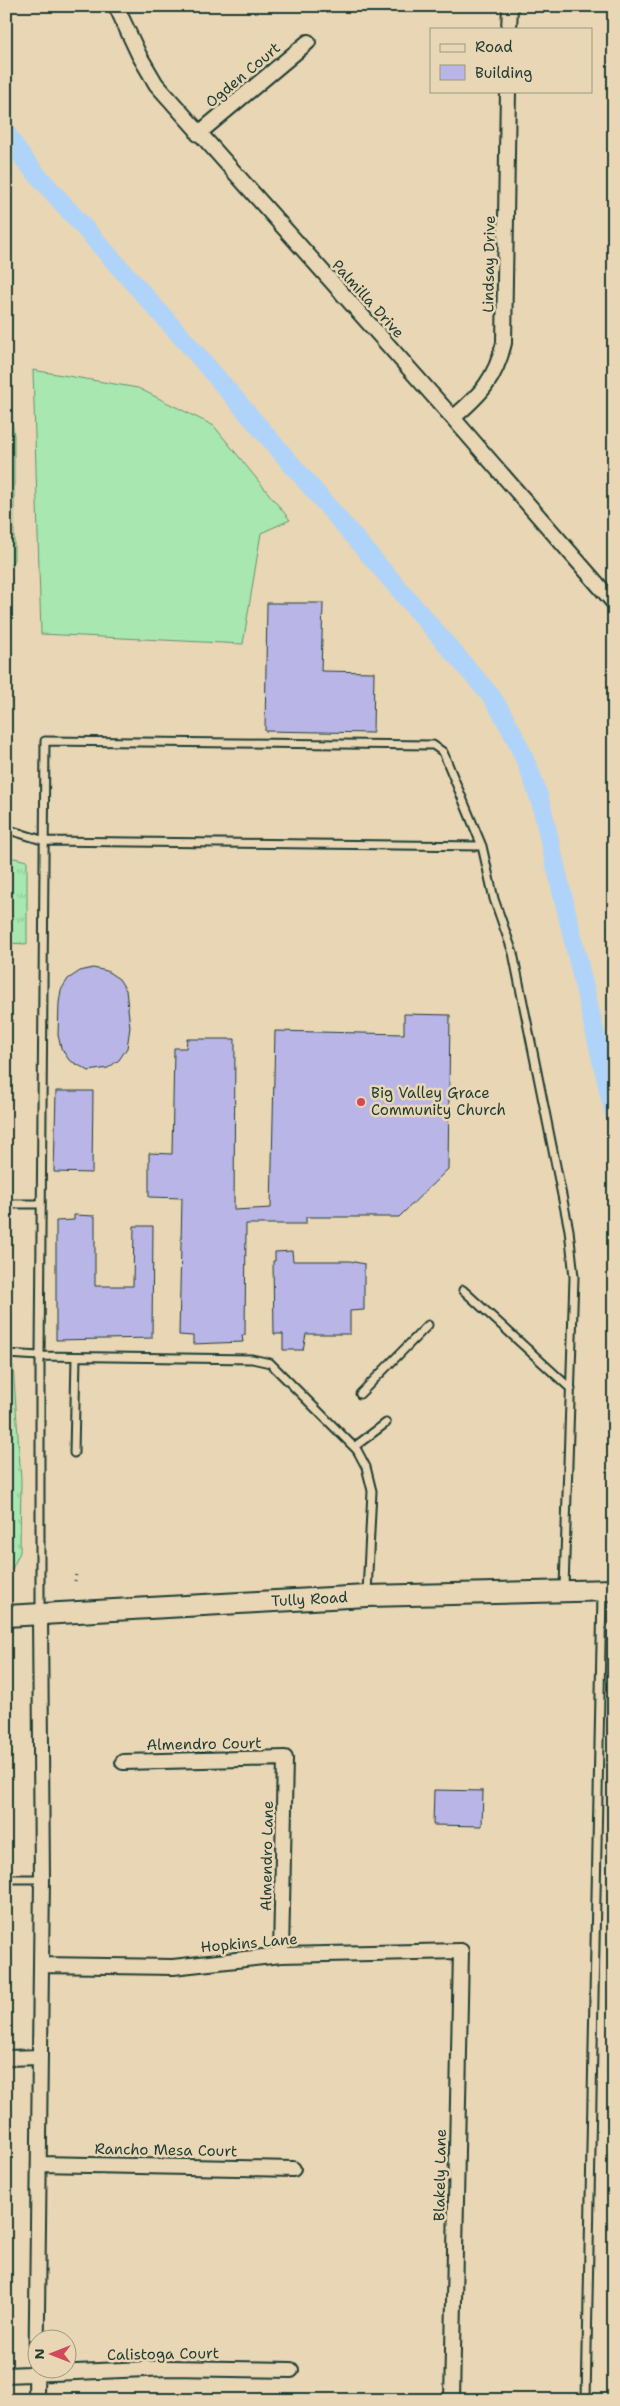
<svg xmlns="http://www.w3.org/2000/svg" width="620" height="2406" viewBox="0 0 620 2406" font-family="'Shantell Sans',sans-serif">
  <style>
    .grass { fill: url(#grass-tufts); stroke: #649272 }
    .pitch { fill: #a8e7af; stroke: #649272 }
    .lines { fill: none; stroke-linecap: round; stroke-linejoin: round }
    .canal { stroke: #b0d4f9; stroke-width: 19 }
    .building { fill: #b9b5e7; stroke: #1f3d34 }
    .service-casing { stroke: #1f3d34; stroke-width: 11 }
    .minor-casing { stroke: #1f3d34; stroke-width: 18 }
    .secondary-casing { stroke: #1f3d34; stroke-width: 24 }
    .path { stroke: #1f3d34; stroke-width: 3; stroke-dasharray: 1 4; stroke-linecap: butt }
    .service { stroke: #e9d6b4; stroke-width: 7 }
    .minor { stroke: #e9d6b4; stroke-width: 14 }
    .secondary { stroke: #e9d6b4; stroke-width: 20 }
    .poi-dot { fill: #d1495b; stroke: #e9d6b4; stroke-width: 2 }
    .labels { text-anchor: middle; stroke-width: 5; stroke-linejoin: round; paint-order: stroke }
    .street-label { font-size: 15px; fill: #1f3d34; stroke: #e9d6b4 }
    .poi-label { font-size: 15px; fill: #1f3d34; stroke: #e9d6b4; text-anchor: start }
  </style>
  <defs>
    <pattern id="grass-tufts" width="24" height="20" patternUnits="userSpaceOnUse" patternTransform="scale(1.25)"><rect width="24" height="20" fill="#a8e7af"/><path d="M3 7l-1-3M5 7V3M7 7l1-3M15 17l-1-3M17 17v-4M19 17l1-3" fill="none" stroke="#90c797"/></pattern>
  </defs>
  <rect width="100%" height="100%" fill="#e9d6b4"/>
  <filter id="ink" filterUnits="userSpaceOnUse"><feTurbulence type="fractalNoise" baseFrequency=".02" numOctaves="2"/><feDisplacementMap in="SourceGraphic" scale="10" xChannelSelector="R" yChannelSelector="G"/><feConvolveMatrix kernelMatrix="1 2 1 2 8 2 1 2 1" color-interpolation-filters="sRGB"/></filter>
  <g filter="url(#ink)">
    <path class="grass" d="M6,856L27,861V944L6,943Z
      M6,1365H13L21,1479L20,1552L12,1569L6,1570Z"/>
    <path class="pitch" d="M33,370L138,388L214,426L290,520L261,533L243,644L41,634Z
      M6,374L14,436V560L6,569Z
      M6,605L11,609L12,665L7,778Z"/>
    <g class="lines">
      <path class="canal" d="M6,132L19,153L33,170L194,351L491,696C514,730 529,765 541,804L614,1113"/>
    </g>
    <path class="building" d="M267,603H323L321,671L374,672L373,733L265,731Z
      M93,968L107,971L119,979L126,990L130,1027L127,1048L119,1060L108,1068L89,1071L69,1060L61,1048L58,1035L59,1003L61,990L68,979L80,971Z
      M404,1014L450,1015L448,1169L399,1217H306V1224H246L245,1335H242L243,1342L193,1344V1336L179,1335L182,1198L149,1197V1153L172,1154L174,1048H186L187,1039H235L234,1210L271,1208L275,1031L404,1034Z
      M56,1091H93L92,1173L54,1172Z
      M74,1215L95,1216V1286H133L134,1226H153L152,1338L56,1340V1221L74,1220Z
      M292,1251L293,1261H350L364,1264V1310L350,1311V1334H306L303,1350H283V1334H274L273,1261H275V1252Z
      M434,1790L483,1791L482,1826L433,1825Z"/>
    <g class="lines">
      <g class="service-casing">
        <path id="service" d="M6,829L45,841L482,846
          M6,1204H41
          M463,1290L571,1389
          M6,1354L40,1356L45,741L433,745L443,752L482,846L494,899L513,953L569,1230L574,1277L564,1588
          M360,1394L428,1325
          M354,1447L386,1423
          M74,1453L76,1357
          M40,1614V1356L252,1359L270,1363L357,1450L366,1467L372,1491L367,1593
          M6,1879H42
          M586,2400L602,1593"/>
      </g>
      <g class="minor-casing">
        <path id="minor" d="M116,6L139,55L156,84L453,418L614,603
          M509,29L510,6
          M198,134L308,42
          M453,418C481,394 495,380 504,343L508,91
          M123,1762L285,1758L281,1955
          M41,1965L173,1967L281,1955L461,1951L452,2400
          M6,2058L40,2057
          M39,2164L293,2169
          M6,2375L169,2368L291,2370
          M36,2400L42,1879L40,1615"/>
      </g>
      <g class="secondary-casing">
        <g id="secondary">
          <path id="s1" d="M6,1616L367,1596L614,1590"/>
        </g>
      </g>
      <path class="path" d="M75,1581L76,1573"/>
      <use href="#service" class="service"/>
      <use href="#minor" class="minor"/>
      <use href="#secondary" class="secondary"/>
    </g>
  </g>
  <circle class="poi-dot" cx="361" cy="1102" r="5"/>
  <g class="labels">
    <g class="street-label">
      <text transform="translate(243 75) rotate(-40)" y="5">Ogden Court</text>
      <text transform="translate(489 264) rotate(-89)" y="5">Lindsay Drive</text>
      <text transform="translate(368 299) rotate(48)" y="5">Palmilla Drive</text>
      <text dy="5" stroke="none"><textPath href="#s1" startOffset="304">Tully Road</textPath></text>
      <text transform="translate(204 1744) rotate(-1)" y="5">Almendro Court</text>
      <text transform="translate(267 1856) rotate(-89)" y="5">Almendro Lane</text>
      <text transform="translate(249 1943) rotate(-5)" y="5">Hopkins Lane</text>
      <text transform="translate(166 2150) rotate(1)" y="5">Rancho Mesa Court</text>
      <text transform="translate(440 2175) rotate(-89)" y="5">Blakely Lane</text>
      <text transform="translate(163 2354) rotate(-1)" y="5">Calistoga Court</text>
    </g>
    <g class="poi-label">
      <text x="371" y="1098">Big Valley Grace<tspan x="371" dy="17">Community Church</tspan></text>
    </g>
  </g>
  <rect width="620" height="2406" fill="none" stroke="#e9d6b4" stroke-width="25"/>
  <rect x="12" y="12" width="595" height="2381" fill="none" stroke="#1f3d34" stroke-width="2" filter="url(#ink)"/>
  <rect x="430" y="28" width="162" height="65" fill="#e9d6b4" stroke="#989981"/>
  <rect x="440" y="44" width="25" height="8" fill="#e9d6b4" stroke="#989981"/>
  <text x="475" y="52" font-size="15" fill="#1f3d34">Road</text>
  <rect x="440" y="65" width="25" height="15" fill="#b9b5e7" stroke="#989981"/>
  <text x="475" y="78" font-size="15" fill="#1f3d34">Building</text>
  <g transform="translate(52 2354) rotate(270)"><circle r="24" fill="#e9d6b4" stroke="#989981"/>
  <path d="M0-4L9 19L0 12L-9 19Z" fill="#d1495b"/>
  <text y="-8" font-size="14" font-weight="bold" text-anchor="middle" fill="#1f3d34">N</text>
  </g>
</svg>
